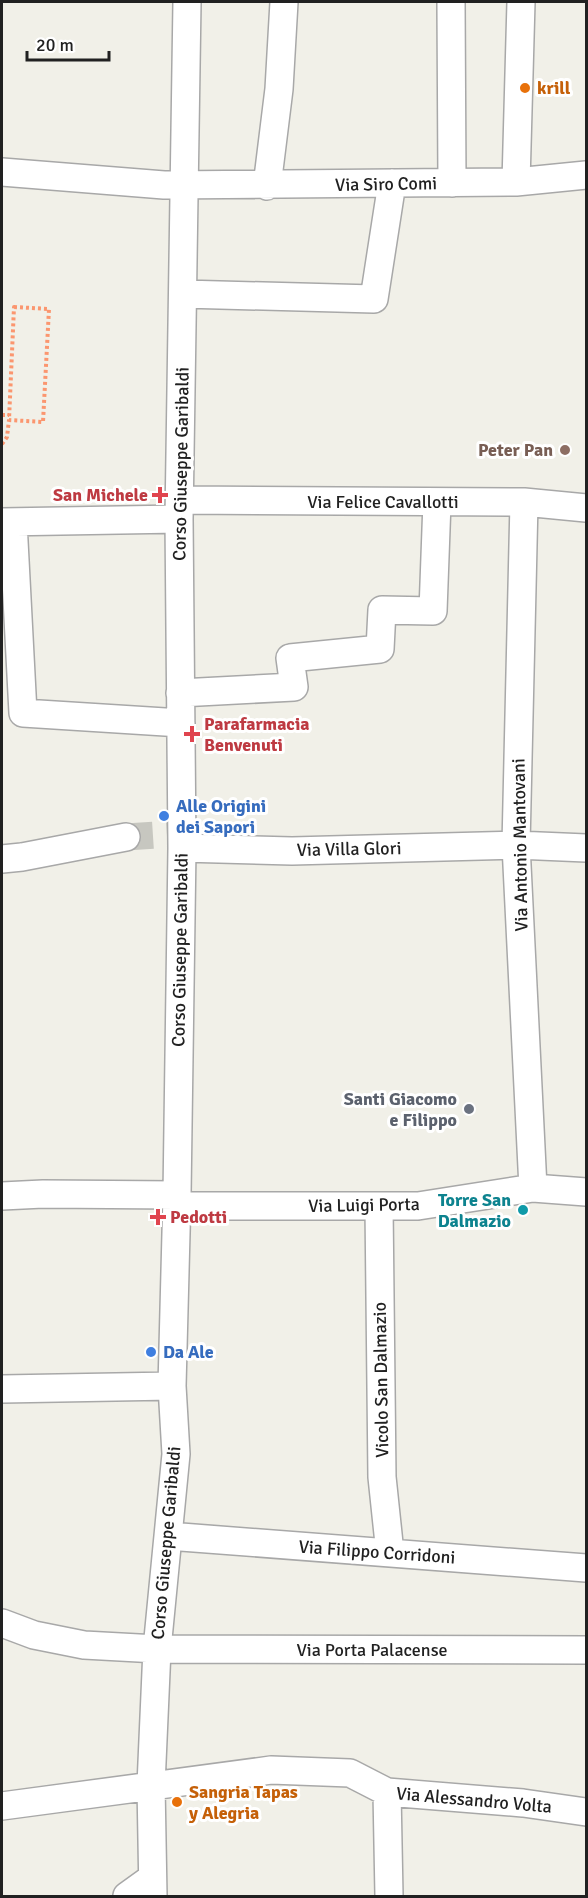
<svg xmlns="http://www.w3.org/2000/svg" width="588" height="1898" viewBox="0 0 588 1898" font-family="Signika,sans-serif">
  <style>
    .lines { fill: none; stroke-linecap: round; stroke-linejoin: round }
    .street-tunnel { stroke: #c7c7c0; stroke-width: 27; stroke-dasharray: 27 14; stroke-linecap: butt }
    .street-casing { stroke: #a8a8a8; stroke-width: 30 }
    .path { stroke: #fb966f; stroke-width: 4; stroke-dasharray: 3 3; stroke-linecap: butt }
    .street { stroke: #fff; stroke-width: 27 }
    .food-dot { fill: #e8710a; stroke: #fff; stroke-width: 2 }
    .education-dot { fill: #8d6e63; stroke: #fff; stroke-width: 2 }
    .health-dot { fill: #e0444e; stroke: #fff; stroke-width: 2 }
    .shop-dot { fill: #3f7fe0; stroke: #fff; stroke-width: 2 }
    .worship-dot { fill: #6b7280; stroke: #fff; stroke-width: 2 }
    .culture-dot { fill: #0f9aa8; stroke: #fff; stroke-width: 2 }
    .labels { text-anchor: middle; stroke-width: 6; stroke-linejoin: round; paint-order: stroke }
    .food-label { font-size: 18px; font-weight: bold; fill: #c56008; stroke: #fff; text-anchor: start }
    .street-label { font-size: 18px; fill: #212121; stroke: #fff }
    .education-label { font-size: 18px; font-weight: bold; fill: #785e54; stroke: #fff; text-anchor: end }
    .health-label { font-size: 18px; font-weight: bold; fill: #be3a42; stroke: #fff; text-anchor: start }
    .shop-label { font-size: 18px; font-weight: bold; fill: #366cbe; stroke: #fff; text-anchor: start }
    .worship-label { font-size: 18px; font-weight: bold; fill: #5b616d; stroke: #fff; text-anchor: end }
    .culture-label { font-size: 18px; font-weight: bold; fill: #0d838f; stroke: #fff; text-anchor: end }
  </style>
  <rect width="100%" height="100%" fill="#f1f0e8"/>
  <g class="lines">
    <path class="street-tunnel" d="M126,837L172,834"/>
    <g class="street-casing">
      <path id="street" d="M451,2L452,183
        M2,172L164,185L516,182L586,175
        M516,182L521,2
        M267,186L279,89L284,2
        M183,294L374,299L392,183
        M180,500L524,502L586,508
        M524,502L516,845L533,1188
        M2,522L179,519
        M13,522L23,713L181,723
        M180,693L294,687L290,658L380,649L382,610L433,611L437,502
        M182,848L292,851L516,845L586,848
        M2,859L22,857L126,837
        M2,1196L43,1194L177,1195
        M177,1206H418L533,1188L586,1192
        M379,1206L382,1477L390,1553
        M2,1389L172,1386
        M168,1536L586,1568
        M2,1623L34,1635L84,1645L157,1649L586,1650
        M387,1792L389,1896
        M2,1806L271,1770L350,1773L387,1792L523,1803L586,1812
        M127,1896L152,1878
        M153,1896L151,1785L157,1649L176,1454L172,1386L177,1195L182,848L179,519L187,2"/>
    </g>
    <path class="path" d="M14,307L49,309L43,422L9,420Z
      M2,415H9
      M2,444L7,437L9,420"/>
    <use href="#street" class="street"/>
  </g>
  <g class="food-dot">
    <circle cx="525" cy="88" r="6"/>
    <circle cx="177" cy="1802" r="6"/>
  </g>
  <circle class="education-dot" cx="565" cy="450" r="6"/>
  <g class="health-dot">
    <path d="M157 486h6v6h6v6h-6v6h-6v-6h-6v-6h6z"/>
    <path d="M189 725h6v6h6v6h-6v6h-6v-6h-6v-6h6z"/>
    <path d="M155 1208h6v6h6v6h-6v6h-6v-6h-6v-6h6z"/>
  </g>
  <g class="shop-dot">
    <circle cx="164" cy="816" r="6"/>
    <circle cx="151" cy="1352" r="6"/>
  </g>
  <circle class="worship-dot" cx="469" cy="1109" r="6"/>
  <circle class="culture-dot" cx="523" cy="1210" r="6"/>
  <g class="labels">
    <g class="food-label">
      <text x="537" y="94">krill</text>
      <text x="189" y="1798">Sangria Tapas<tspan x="189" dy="21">y Alegria</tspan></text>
    </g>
    <g class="street-label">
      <text transform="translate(386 184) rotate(-1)" y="6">Via Siro Comi</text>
      <text transform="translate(181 464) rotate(-89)" y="6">Corso Giuseppe Garibaldi</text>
      <text x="383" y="508">Via Felice Cavallotti</text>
      <text transform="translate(520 845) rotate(-91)" y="6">Via Antonio Mantovani</text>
      <text transform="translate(349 849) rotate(-1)" y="6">Via Villa Glori</text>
      <text transform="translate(180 950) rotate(-89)" y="6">Corso Giuseppe Garibaldi</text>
      <text transform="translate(364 1205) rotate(-1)" y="6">Via Luigi Porta</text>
      <text transform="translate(381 1380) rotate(-91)" y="6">Vicolo San Dalmazio</text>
      <text transform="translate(166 1543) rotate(-85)" y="6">Corso Giuseppe Garibaldi</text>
      <text transform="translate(377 1552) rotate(4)" y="6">Via Filippo Corridoni</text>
      <text x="372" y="1656">Via Porta Palacense</text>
      <text transform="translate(474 1800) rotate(5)" y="6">Via Alessandro Volta</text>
    </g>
    <g class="education-label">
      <text x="553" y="456">Peter Pan</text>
    </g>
    <g class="health-label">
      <text x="148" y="501" text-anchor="end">San Michele</text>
      <text x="204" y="730">Parafarmacia<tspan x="204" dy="21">Benvenuti</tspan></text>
      <text x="170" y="1223">Pedotti</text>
    </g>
    <g class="shop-label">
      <text x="176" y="812">Alle Origini<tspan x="176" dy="21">dei Sapori</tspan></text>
      <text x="163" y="1358">Da Ale</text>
    </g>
    <g class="worship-label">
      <text x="457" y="1105">Santi Giacomo<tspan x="457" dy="21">e Filippo</tspan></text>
    </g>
    <g class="culture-label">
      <text x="511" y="1206">Torre San<tspan x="511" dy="21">Dalmazio</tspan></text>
    </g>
  </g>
  <rect width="588" height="1898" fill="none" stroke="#212121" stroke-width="6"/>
  <path d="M27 51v9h82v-9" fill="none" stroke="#212121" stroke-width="3"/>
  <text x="36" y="51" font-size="18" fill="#212121" stroke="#ffffff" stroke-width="4.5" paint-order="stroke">20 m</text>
</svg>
